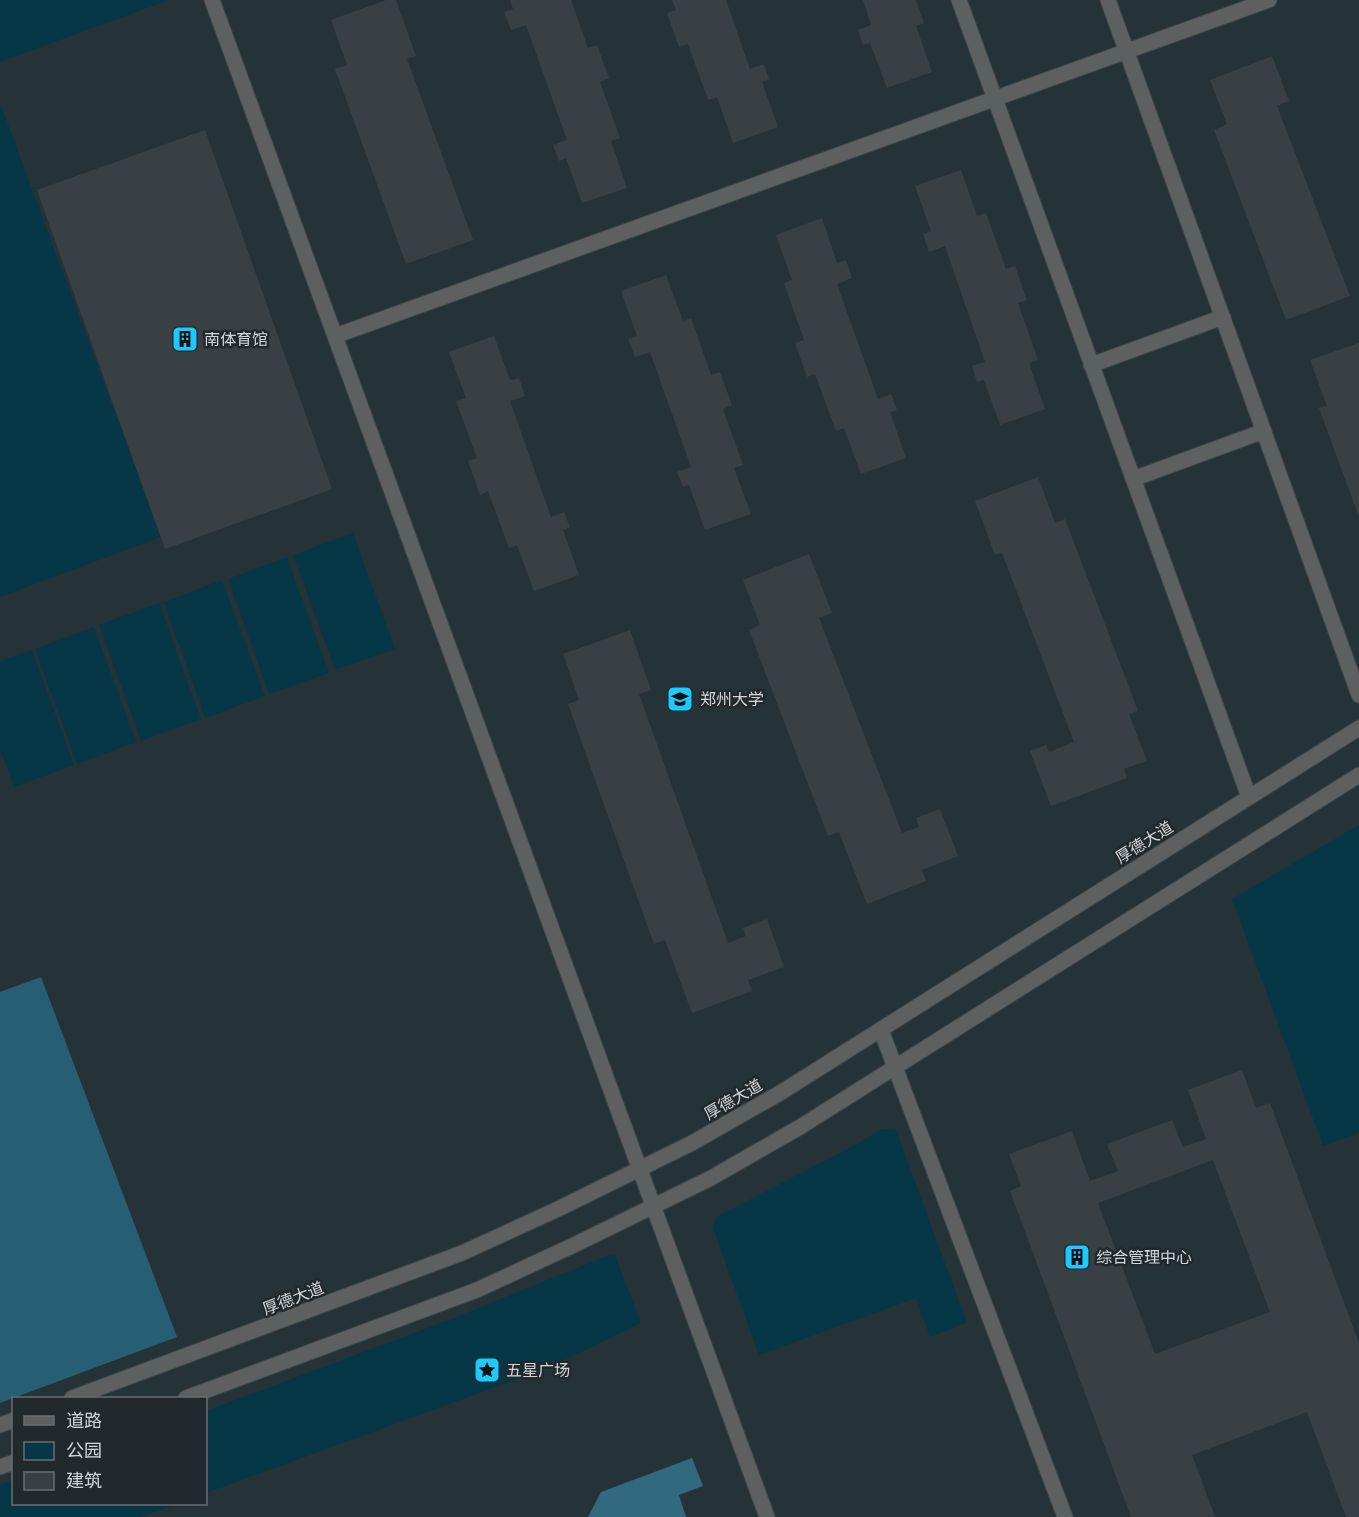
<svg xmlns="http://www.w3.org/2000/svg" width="1359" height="1517" viewBox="0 0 1359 1517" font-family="'PT Serif','Noto Sans SC',serif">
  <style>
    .built { fill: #253339; fill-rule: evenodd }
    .green { fill: #063747 }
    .forest { fill: #265f74 }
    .water { fill: #31697f }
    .building { fill: #394044; fill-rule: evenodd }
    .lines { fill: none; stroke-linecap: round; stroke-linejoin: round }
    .minor-casing { stroke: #3e4548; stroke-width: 17 }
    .minor { stroke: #5c6061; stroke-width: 15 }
    .labels { text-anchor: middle; stroke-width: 5; stroke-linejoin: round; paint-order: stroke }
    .poi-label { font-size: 16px; fill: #d2d6d9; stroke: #22292c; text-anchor: start }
    .street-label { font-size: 16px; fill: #d2d6d9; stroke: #22292c }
  </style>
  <rect width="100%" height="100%" fill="#22292c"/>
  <path class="built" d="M0,0H1359V1517H0ZM14,1398H206V1504H14Z"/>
  <path class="green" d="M0,0H169L0,62Z
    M2,108L161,537L0,597V109Z
    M353,533L395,649L335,670L293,555Z
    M287,557L329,673L269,694L228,579Z
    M222,580L265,696L205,718L164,602Z
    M159,603L201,719L141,741L99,625Z
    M94,627L136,742L77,764L35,649Z
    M32,650L74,765L14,787L0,749V661Z
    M1359,825V1133L1323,1146L1232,899Z
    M881,1129L896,1130L967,1323L930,1337L916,1298L759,1355L713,1228L716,1217L859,1143Z
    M609,1255H615L641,1323L550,1367L206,1493V1411L454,1318Z
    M13,1480L14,1504H178L141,1517H0V1485Z"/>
  <path class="forest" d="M41,977L177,1337L0,1403V992Z"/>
  <path class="water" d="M692,1458L703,1486L679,1495L686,1517H588L601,1492Z"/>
  <path class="building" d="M386,0H396L416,56L407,59L473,240L406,264L335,69L347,65L331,20Z
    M510,0H571L588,48L597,45L609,78L600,82L620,138L611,141L627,188L582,203L566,158L559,161L553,145L567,140L526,25L511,30L504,12L513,9Z
    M672,0H726L750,69L764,64L769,79L762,82L778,127L733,143L717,97L708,100L688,44L679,47L667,13L676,10Z
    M863,0H916L924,23L916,26L932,72L887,88L870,43L863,45L858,30L871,25Z
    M1272,56L1289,101L1277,106L1350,296L1286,320L1214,130L1227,124L1210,80Z
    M205,130L332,489L165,549L37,190Z
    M961,170L977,216L986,213L1006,269L1015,266L1027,300L1018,303L1038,360L1029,363L1045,409L1000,425L984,380L977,382L972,366L985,362L945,246L929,252L923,234L931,231L915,186Z
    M822,218L837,263L846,260L852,278L837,284L878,399L891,394L897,410L890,412L906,458L861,474L844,428L836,431L815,374L807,377L795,343L804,340L784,283L792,280L776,235Z
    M666,275L683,321L691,318L711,375L720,372L732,405L723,409L743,465L734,468L751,514L705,530L689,485L683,487L677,472L691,467L650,352L635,357L628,339L637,336L621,291Z
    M494,336L510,380L519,378L525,396L510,401L551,517L564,512L570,527L563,530L579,575L534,591L517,545L509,548L488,491L480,495L468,461L477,458L456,401L466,398L449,352Z
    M1359,343V517L1319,408L1327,406L1310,360Z
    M1038,477L1055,523L1065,519L1138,711L1129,714L1147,761L1124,769L1127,778L1051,806L1030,751L1046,745L1049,752L1074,742L1002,553L995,555L975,501Z
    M809,554L832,613L819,618L902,833L919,827L916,818L940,809L958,856L922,870L926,881L867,904L839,832L828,836L749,630L760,625L743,580Z
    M630,630L651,690L639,694L728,943L746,936L743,928L767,919L784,967L748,980L752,991L692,1013L665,940L654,944L568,704L579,700L563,654Z
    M1242,1070L1256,1108L1270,1103L1359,1343V1517H1346L1307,1412L1192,1455L1215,1517H1131L1010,1191L1021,1186L1009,1154L1072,1131L1090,1181L1118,1171L1107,1144L1172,1120L1183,1147L1206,1139L1188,1090ZM1213,1160L1270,1312L1155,1354L1098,1203Z"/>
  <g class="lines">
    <g class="minor-casing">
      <path id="minor" d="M212,0L767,1517
        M959,0L1249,797
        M1108,0L1359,695
        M335,336L1269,0
        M1091,365L1223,317
        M1133,479L1264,431
        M881,1030L1065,1517
        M72,1398L462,1253L558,1209L692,1143L780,1093L1359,728
        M186,1398L477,1290L574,1245L711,1178L800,1127L1359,775
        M0,1425L14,1420
        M0,1467L14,1462"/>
    </g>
    <use href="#minor" class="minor"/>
  </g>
  <defs>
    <g id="building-square" transform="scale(1.35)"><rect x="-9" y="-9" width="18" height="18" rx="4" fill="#1ec9fd" stroke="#22292c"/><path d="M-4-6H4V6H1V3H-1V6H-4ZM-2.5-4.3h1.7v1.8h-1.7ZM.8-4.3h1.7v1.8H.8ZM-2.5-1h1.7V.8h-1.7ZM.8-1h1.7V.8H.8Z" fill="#111"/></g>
    <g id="university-square" transform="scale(1.35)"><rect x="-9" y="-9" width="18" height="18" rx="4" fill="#1ec9fd" stroke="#22292c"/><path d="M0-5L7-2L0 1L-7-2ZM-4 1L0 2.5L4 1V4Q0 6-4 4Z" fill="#111"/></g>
    <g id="sight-square" transform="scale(1.35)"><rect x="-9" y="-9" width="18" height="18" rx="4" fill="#1ec9fd" stroke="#22292c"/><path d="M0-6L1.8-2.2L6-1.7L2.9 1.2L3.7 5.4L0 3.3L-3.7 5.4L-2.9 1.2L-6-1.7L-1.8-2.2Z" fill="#111"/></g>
  </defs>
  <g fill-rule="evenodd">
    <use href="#building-square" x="185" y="339"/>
    <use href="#university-square" x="680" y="699"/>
    <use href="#building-square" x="1077" y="1257"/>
    <use href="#sight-square" x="487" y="1370"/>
  </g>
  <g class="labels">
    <g class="poi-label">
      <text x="204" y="345">南体育馆</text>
      <text x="700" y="705">郑州大学</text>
      <text x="1096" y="1263">综合管理中心</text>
      <text x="506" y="1376">五星广场</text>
    </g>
    <g class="street-label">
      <text transform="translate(1144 842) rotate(-32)" y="6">厚德大道</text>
      <text transform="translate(733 1099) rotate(-30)" y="6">厚德大道</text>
      <text transform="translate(293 1298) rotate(-21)" y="6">厚德大道</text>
    </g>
  </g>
  <rect x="12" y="1397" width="195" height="108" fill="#22292c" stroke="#686e71" stroke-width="1.5"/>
  <rect x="24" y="1416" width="30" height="9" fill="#5c6061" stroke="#686e71" stroke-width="1.5"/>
  <text x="66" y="1427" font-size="18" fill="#d2d6d9">道路</text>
  <rect x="24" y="1442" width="30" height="18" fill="#063747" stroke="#686e71" stroke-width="1.5"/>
  <text x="66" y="1457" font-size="18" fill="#d2d6d9">公园</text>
  <rect x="24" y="1472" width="30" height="18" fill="#394044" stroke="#686e71" stroke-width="1.5"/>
  <text x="66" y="1487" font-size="18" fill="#d2d6d9">建筑</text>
</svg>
